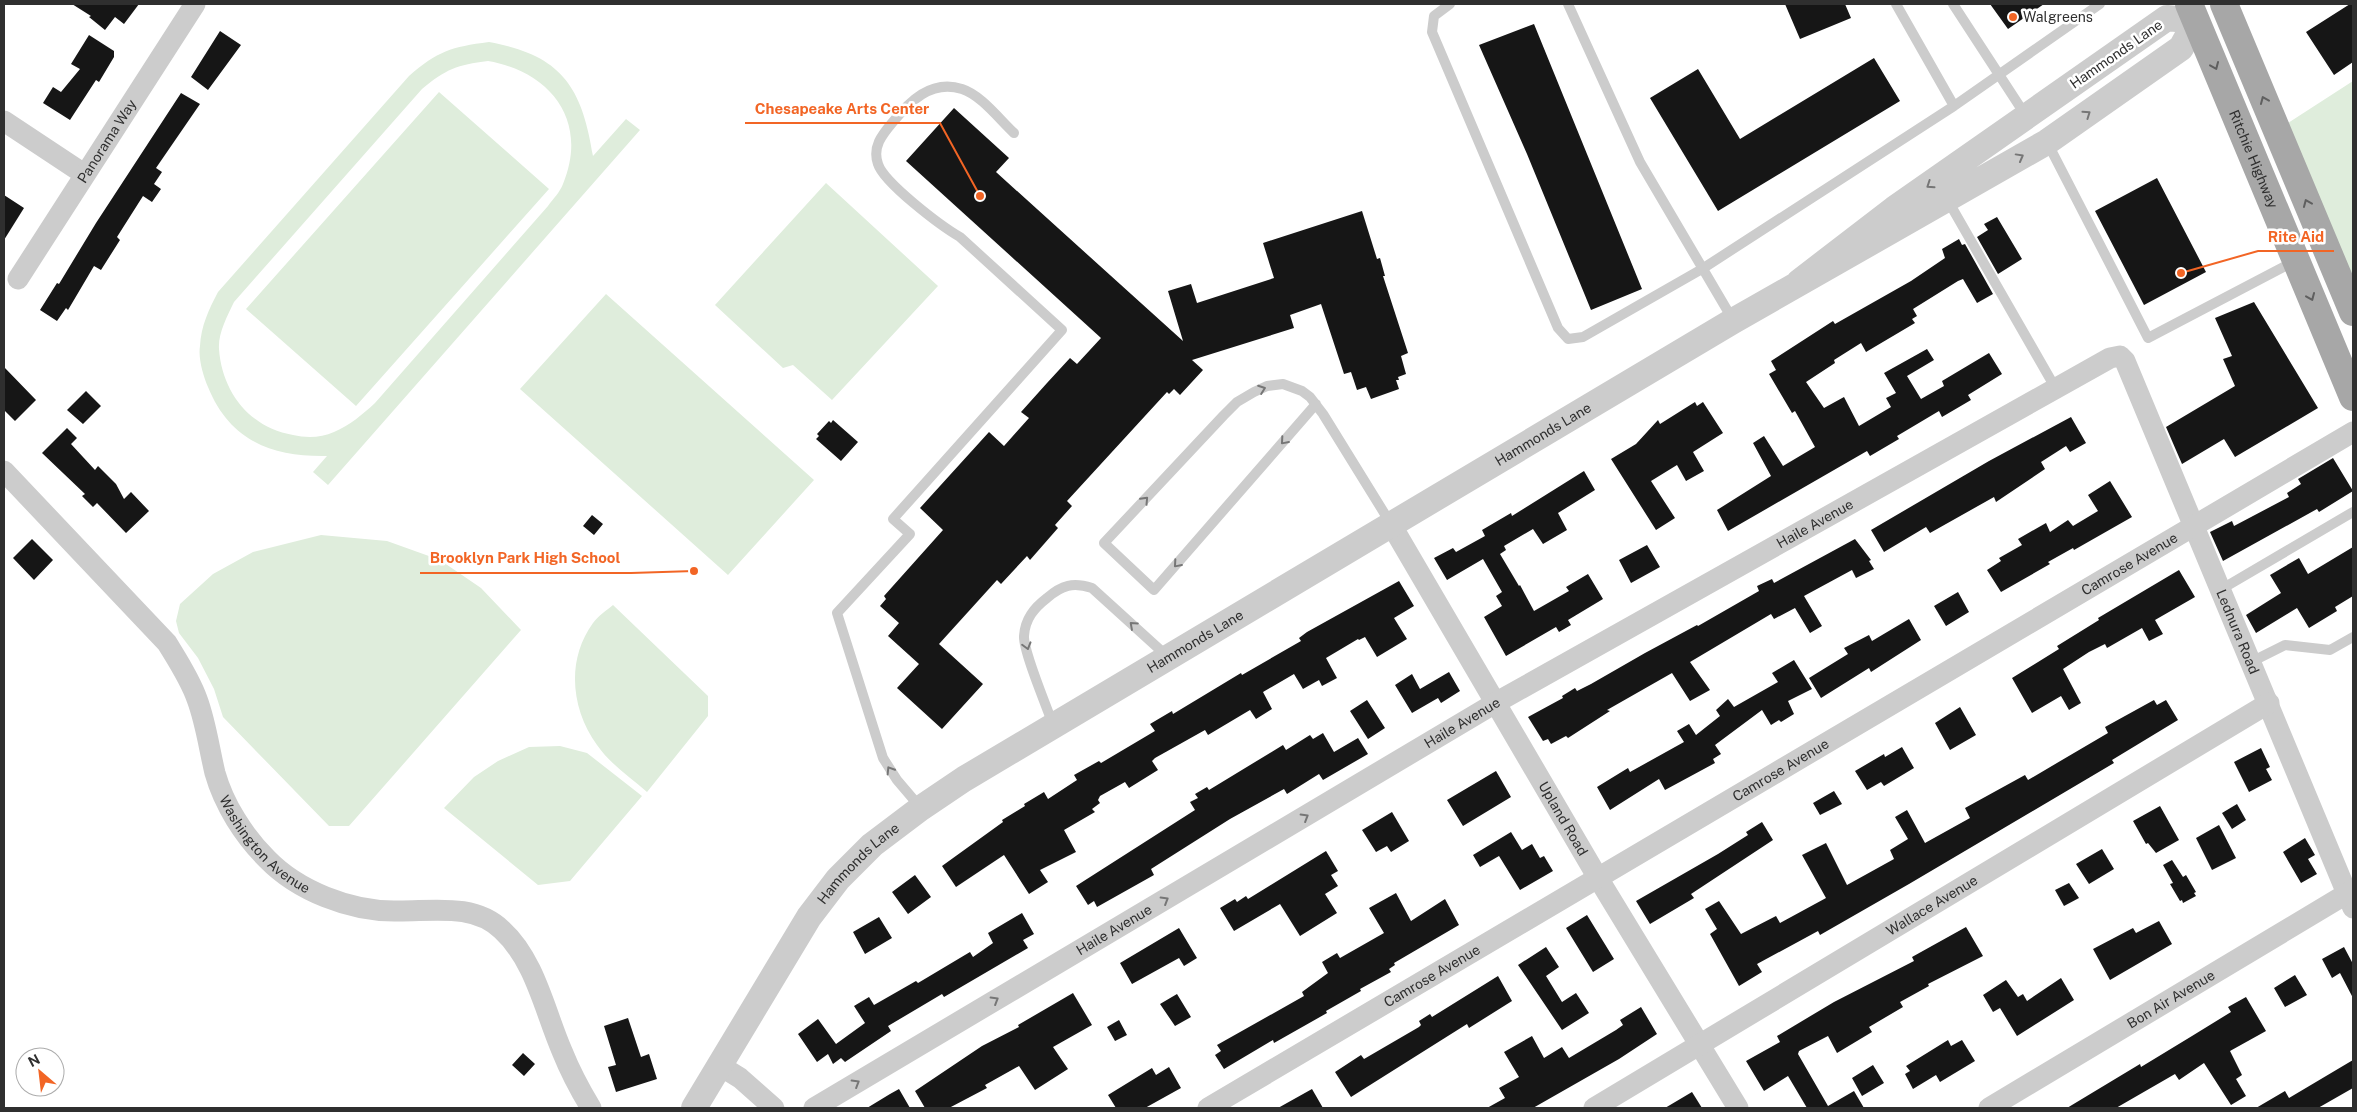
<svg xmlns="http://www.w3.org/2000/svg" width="2357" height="1112" viewBox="0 0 2357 1112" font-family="'Public Sans',sans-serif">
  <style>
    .green { fill: #dfeddc; fill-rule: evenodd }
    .building { fill: #161616 }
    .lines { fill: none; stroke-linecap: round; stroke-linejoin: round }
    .service { stroke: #ccc; stroke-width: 10 }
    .minor { stroke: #ccc; stroke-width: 21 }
    .tertiary { stroke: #ccc; stroke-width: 26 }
    .primary { stroke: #a7a7a7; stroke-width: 28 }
    .oneway { stroke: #5f5f5f }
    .oneway2 { stroke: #767676 }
    .poi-dot { fill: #f26525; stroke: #fff; stroke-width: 2 }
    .labels { text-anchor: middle; stroke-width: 5; stroke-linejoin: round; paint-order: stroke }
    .poi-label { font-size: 14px; fill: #2f2f2f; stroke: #fff; text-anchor: start }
    .street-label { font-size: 14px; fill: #2f2f2f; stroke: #fff }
    .leader { fill: none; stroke: #f26525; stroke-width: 2 }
    .callout-dot { fill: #f26525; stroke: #fff; stroke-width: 2 }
    .callout-label { font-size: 15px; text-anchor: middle; font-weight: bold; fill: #f26525; stroke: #fff; stroke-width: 5; stroke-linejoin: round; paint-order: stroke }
  </style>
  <rect width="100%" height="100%" fill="#fff"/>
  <path class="green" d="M489,42C561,55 582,86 593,156L626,119L640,130L328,485L313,472L327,456C272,457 230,441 208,387C203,375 198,358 200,346C201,326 209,309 218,292L409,76C438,51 451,47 489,42ZM488,61C551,72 589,121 563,184C560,192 553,199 548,206L375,403C362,415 350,425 334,432C321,438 306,438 293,435C250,428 222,392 219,349C218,333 227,317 234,302L422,89C446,69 457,65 488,61Z
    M2353,81V278L2288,123Z
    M439,92L549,189L356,406L246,309Z
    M826,183L938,286L832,400L793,365L783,368L715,305Z
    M606,294L814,480L728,575L520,389Z
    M321,535L387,541L440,560L481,588L521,630L349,826H329L223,717L214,689L198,658L179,633L176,621L180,604L213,574L253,552Z
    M613,605L708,696V716L647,792C630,777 610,764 597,745C571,709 566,660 593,623C598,616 607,610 613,605Z
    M560,746L587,753L642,796L570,881L538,885L444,808L474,777L498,761L529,747Z"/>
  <path class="building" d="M72,4H139L124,24L115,17L105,30L89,17L91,16Z
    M1785,4H1845L1851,18L1800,39Z
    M1990,4H2044L2008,29Z
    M2350,4H2353V62L2334,75L2306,32Z
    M1534,24L1642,289L1591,310L1527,154L1479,45Z
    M220,31L241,45L208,90L191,77Z
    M89,35L114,51V57L99,82L96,80L70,120L43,103L53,87L61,92L80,69L71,64Z
    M1874,58L1900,101L1718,211L1650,98L1698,69L1740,139Z
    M181,93L200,104L156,168L162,172L154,184L161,189L152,202L143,196L117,237L120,240L101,270L94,266L68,310L66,308L57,321L40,310L57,283L59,284L96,223Z
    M954,108L1009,158L996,172L1183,341L1168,291L1191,284L1197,303L1274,278L1263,243L1362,211L1377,259L1380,258L1385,276H1383L1408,353L1401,356L1406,374L1398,377L1399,380H1396L1399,389L1371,399L1366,387L1357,390L1351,372L1344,374L1321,304L1290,315L1294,328L1192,360L1203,370L1180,395L1174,389L1169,394L1167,392L1067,501L1072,506L1055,525L1058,528L1030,560L1027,556L1001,584L997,580L939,644L983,684L942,729L897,688L919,664L888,636L899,623L880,606L886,599L884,596L943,530L920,508L989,432L1004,446L1029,418L1021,412L1047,383L1070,358L1077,364L1101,338L906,161Z
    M2157,178L2206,272L2144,305L2095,211Z
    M4,195L24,208L4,240Z
    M1997,217L2022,259L1998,274L1977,237L1988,230L1984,224Z
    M1959,239L1962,245L1965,244L1993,294L1977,303L1963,279L1958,281L1913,309L1917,316L1912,319L1915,323L1866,352L1861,343L1834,360L1835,363L1806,382L1824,408L1844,397L1859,426L1891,407L1886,398L1896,393L1884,373L1927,349L1934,360L1907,376L1921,399L1944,386L1942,381L1989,353L2002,374L1968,395L1971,400L1942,417L1939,411L1897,436L1899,439L1870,456L1867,451L1728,531L1717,510L1771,476L1753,443L1764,436L1783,466L1815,447L1795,411L1792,413L1769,374L1776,370L1771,361L1833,321L1835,324L1911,281L1945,258L1942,249Z
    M2254,302L2318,408L2235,457L2224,439L2182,464L2166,427L2235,386L2223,359L2232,356L2215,318Z
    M4,367L36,400L15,421L4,410Z
    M86,391L101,406L83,424L67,410Z
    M1695,402L1697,406L1703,402L1723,433L1693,452L1704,471L1686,481L1677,465L1651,481L1675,518L1656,530L1611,459L1636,444L1658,420L1660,424Z
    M2071,417L2086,443L2070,452L2066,446L2041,462L2045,469L1996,502L1994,497L1930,533L1926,527L1884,552L1871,530L1989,461Z
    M833,420L858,442L841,461L816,439L819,436L817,434L829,421L831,423Z
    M67,428L77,438L71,444L95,470L98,466L116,484L124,499L131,492L149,511L126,533L97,503L93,507L82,496L85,494L42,453Z
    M2333,458L2353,491L2319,512L2317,509L2223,561L2210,532L2232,521L2234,526L2289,497L2287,493L2301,484L2298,479Z
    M1584,471L1595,490L1558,513L1567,530L1543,544L1533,529L1504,546L1506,550L1500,554L1519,586L1520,585L1534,611L1569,591L1566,587L1588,574L1603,599L1568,620L1571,625L1559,632L1556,627L1506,656L1484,617L1502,606L1496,596L1502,592L1483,559L1447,580L1434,558L1453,548L1456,552L1485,536L1482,530L1511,513L1512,516Z
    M2110,481L2132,517L2074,550L2073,548L2048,562L2050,564L2001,592L1987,570L2001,561L1999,558L2022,545L2018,539L2046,523L2050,532L2068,520L2073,526L2098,511L2088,495Z
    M592,515L603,524L594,535L583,526Z
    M32,539L53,560L34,580L13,558Z
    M1855,539L1871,560L1869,561L1874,569L1856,578L1852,570L1804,596L1822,626L1810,633L1795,608L1774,619L1771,614L1690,662L1710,690L1690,701L1672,673L1607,710L1610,711L1568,738L1566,736L1551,744L1548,739L1543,741L1528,717L1563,698L1562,696L1575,688L1577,691L1591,684L1645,653L1697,625L1698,626L1759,591L1757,586L1772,579L1774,583Z
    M1647,545L1660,567L1631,583L1619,560Z
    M2353,547V596L2335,607L2337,611L2309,628L2297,608L2256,633L2246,615L2281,593L2270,575L2299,558L2308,574Z
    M2179,570L2195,597L2155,620L2163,634L2149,641L2142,628L2107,648L2105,644L2089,652L2063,669L2081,703L2069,710L2061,696L2032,713L2012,678L2059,649L2057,646L2099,620L2098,618Z
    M1399,581L1414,606L1394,618L1407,639L1377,657L1365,637L1359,640L1358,639L1326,658L1337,678L1322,686L1319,680L1303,689L1294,674L1263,692L1272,709L1256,719L1250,710L1208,735L1205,730L1155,758L1152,761L1158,770L1129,788L1125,782L1100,796L1098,800L1100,803L1092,809L1095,812L1064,830L1076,852L1040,870L1048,882L1029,894L1004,855L956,887L942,866L1003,822L1002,820L1025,806L1024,804L1044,792L1048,799L1077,780L1074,775L1099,761L1101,763L1155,731L1150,724L1172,711L1173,714L1241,673L1242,675L1301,641L1299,638L1307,632Z
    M1958,592L1969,612L1946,626L1934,606Z
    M1909,619L1921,640L1885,663L1871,672L1869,668L1821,698L1809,678L1848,654L1844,648L1869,635L1872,641Z
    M1794,660L1812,689L1788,701L1794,714L1781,722L1779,720L1771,725L1762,710L1715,745L1721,754L1713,759L1715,763L1665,790L1659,779L1610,810L1597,787L1628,768L1630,772L1684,742L1677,731L1689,724L1696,735L1720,716L1716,710L1728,699L1734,707L1778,682L1772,673Z
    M1449,672L1460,691L1441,703L1438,698L1412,713L1395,685L1412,674L1420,689Z
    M1367,700L1385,728L1368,739L1350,711Z
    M2154,700L2157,705L2166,700L2178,720L2112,760L2114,763L1909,884L1820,935L1818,931L1757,964L1762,972L1739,986L1710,934L1717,929L1705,909L1719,901L1741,934L1776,916L1780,923L1826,898L1802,855L1826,843L1847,885L1894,859L1890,850L1908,839L1895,817L1907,810L1925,843L1970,818L1965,808L2025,775L2028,780L2108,733L2105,727Z
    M1960,707L1976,735L1950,750L1935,723Z
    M1323,733L1334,752L1358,738L1368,754L1323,780L1319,774L1287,794L1284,789L1230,819L1151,869L1154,875L1097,907L1094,901L1088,905L1076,886L1195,810L1190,802L1198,798L1195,794L1207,787L1209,790L1283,745L1286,750L1310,735L1313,739Z
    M1902,747L1914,768L1884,786L1881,782L1867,790L1855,771L1884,754L1885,757Z
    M2261,748L2270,767L2266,769L2272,780L2249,792L2234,762Z
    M1496,771L1511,797L1463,826L1447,800Z
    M1834,791L1842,804L1820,815L1813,803Z
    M2237,804L2246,820L2232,829L2222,813Z
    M2160,806L2179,840L2156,853L2148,843L2146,844L2133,821Z
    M1392,812L1409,841L1391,852L1387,846L1376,852L1362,830Z
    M1762,822L1773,840L1691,894L1694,898L1650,924L1636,901L1718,854L1748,835L1746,832Z
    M2219,825L2236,858L2212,870L2196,838Z
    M1511,832L1522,850L1532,844L1540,858L1544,856L1553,871L1520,890L1499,856L1480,867L1473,855Z
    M2305,838L2315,855L2308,859L2317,874L2301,883L2283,852Z
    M2102,849L2114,869L2089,884L2076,864Z
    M1326,851L1338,871L1331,875L1338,886L1325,894L1337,913L1300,936L1280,904L1234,931L1220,908L1235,899L1237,902L1246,896L1248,899Z
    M2172,860L2183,877L2186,875L2196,892L2194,893L2196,896L2183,903L2182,900L2180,901L2170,884L2173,883L2163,865Z
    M915,875L931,897L908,914L892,892Z
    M2069,883L2079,898L2064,906L2055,890Z
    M1396,893L1411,921L1445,899L1459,925L1394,963L1395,965L1389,969L1391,972L1360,989L1361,991L1326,1011L1327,1013L1274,1043L1273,1040L1224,1069L1215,1055L1221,1051L1217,1045L1304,996L1302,992L1328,973L1322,962L1337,953L1340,958L1384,933L1369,908Z
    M1022,913L1034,934L1023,940L1028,948L944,997L942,994L888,1026L891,1031L845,1062L841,1058L833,1064L828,1054L817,1062L798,1034L818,1019L836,1044L865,1023L854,1006L869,997L874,1005L916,981L918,983L970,952L973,957L993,943L988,933Z
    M1587,915L1614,959L1593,972L1566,928Z
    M879,917L892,938L865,954L853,932Z
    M2159,921L2172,944L2110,980L2093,949L2133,928L2136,933Z
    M1966,927L1983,956L1928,984L1929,986L1900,1002L1903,1007L1869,1027L1872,1032L1837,1053L1828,1036L1799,1051L1798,1054L1828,1106L1854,1091L1864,1108H1807L1788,1076L1764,1091L1746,1061L1780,1042L1777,1036L1834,1002L1914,961L1912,957Z
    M1179,928L1197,958L1184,966L1179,958L1132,984L1120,963Z
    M1546,947L1559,967L1546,976L1562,1002L1576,993L1589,1013L1562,1030L1518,965Z
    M2344,947L2353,964V998L2340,973L2332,978L2322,959Z
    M2295,975L2307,995L2285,1007L2274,988Z
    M1498,976L1512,1001L1469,1028L1467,1024L1351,1097L1335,1072L1361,1055L1364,1059L1419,1027L1421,1025L1419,1021L1430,1014L1432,1017Z
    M2061,978L2074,1000L2017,1036L2000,1008L1993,1012L1983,995L2006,980L2018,997L2023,994L2027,1001Z
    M1073,993L1092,1025L1053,1047L1068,1069L1035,1090L1019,1066L985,1085L987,1088L949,1108H925L915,1091L982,1046L1019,1027L1018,1025Z
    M1177,994L1191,1017L1175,1026L1160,1004Z
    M2246,997L2266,1031L2230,1051L2242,1075L2236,1079L2246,1096L2231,1105L2204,1063L2179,1080L2175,1074L2116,1108H2067L2140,1064L2141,1067L2192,1036L2231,1012L2228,1007Z
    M1641,1007L1657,1034L1619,1059L1533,1108H1487L1505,1098L1499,1088L1519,1077L1504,1052L1532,1036L1544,1058L1562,1047L1569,1058L1616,1030L1623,1025L1620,1020Z
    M628,1018L641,1057L649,1054L657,1079L616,1092L608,1067L616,1065L604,1026Z
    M1119,1020L1127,1035L1115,1041L1107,1027Z
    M1948,1040L1951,1046L1962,1040L1975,1061L1940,1082L1936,1075L1913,1089L1905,1074L1910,1071L1906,1066Z
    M523,1053L535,1064L524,1076L512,1065Z
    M2353,1060V1088L2318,1108H2256L2285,1091L2289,1098Z
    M1873,1065L1884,1083L1862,1096L1852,1078Z
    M1169,1067L1181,1088L1145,1108H1116L1108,1095L1152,1068L1156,1075Z
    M899,1089L910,1108H867L890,1094Z
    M1312,1089L1323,1108H1278Z
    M1692,1092L1702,1108H1665Z"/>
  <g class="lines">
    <path class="service" d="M1450,4L1434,16L1432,32L1558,328L1568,339L1583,337L1702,269L1954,106L2100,4
      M1568,4L1640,162L1733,320
      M1896,4L1954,106
      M1953,4L2026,116
      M2047,142L2148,338L2295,261
      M1947,199L2056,389
      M1316,404L1154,590L1104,543L1224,415L1237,402L1254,392L1267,386L1283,384L1302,391L1310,397L1323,414L1391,524
      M2220,590L2353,512
      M2251,662L2285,645L2330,650L2353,637
      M1053,725C1047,707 1023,651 1024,636C1025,619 1034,608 1047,598C1062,585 1073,582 1092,588L1168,657
      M920,807L897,780L883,758L837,613L910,534L893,519L1062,330L960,237C941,226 884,183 878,164C872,147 882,135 892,123C909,102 931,79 962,89C981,95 999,119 1014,133"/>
    <g class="minor">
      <path d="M4,121L84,174"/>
      <path id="s1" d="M18,279L195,4"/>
      <path id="s2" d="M4,471L167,643C178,661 190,679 197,699C206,723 209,748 215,773C224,805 244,836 267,859C298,891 350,911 394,911C430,912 473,902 502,930C535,960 545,1012 562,1051C570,1071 580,1090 591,1108"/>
      <path id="s3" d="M1392,526L1598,878L1738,1108"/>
      <path d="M719,1065L740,1078L774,1108"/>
      <path id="s4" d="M814,1108L1497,702L2110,358L2120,356L2125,361L2353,908"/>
      <path id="s5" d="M1208,1108L2353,432"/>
      <path id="s6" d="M1594,1108L2269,703"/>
      <path id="s7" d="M1989,1108L2353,890"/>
    </g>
    <path class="tertiary" id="s8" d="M694,1108L809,917L838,879L872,845L921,808L964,779L1733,321L2047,142L2181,48L2196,21L2167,18L1894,209L1799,282"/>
    <g class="primary">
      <path id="s9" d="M2189,4L2353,397"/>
      <path d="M2224,4L2353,312"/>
    </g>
  </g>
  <defs><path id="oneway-chevron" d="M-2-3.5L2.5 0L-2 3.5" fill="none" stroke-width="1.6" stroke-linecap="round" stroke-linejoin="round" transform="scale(1.25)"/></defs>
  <g class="oneway">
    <use href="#oneway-chevron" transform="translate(2215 66) rotate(67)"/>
    <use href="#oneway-chevron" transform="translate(2264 100) rotate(-113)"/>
    <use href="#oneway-chevron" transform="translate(2307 203) rotate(-113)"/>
    <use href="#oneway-chevron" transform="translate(2311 297) rotate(67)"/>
  </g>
  <g class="oneway2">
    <use href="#oneway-chevron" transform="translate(2087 114) rotate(-35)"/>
    <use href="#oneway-chevron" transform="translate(2020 157) rotate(-29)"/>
    <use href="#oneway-chevron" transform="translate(1930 185) rotate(146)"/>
    <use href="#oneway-chevron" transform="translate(1262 389) rotate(-20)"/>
    <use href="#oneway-chevron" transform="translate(1284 441) rotate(131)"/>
    <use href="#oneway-chevron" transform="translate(1145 500) rotate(-47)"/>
    <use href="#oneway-chevron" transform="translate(1177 564) rotate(131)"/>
    <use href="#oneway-chevron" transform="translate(1133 625) rotate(-138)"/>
    <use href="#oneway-chevron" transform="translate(1027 646) rotate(74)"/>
    <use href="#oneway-chevron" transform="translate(890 770) rotate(-122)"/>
    <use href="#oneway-chevron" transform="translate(1305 817) rotate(-31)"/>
    <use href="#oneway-chevron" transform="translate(1165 900) rotate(-31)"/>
    <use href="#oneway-chevron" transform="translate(995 1000) rotate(-31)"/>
    <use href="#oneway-chevron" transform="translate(856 1083) rotate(-31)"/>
  </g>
  <circle class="poi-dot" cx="2013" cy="17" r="5"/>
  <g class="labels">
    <g class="poi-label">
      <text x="2023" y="22">Walgreens</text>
    </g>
    <g class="street-label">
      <text transform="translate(2116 54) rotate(-35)" y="5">Hammonds Lane</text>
      <text dy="5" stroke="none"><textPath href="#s1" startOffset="164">Panorama Way</textPath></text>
      <text dy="5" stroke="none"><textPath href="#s9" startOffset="168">Ritchie Highway</textPath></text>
      <text dy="5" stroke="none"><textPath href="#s8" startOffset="1106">Hammonds Lane</textPath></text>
      <text dy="5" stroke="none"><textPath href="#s4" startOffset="1159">Haile Avenue</textPath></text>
      <text dy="5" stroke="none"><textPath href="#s5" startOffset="1070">Camrose Avenue</textPath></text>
      <text dy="5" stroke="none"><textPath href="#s4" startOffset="1808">Lednura Road</textPath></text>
      <text dy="5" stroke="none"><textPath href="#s8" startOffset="701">Hammonds Lane</textPath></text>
      <text dy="5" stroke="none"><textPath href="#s4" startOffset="754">Haile Avenue</textPath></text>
      <text dy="5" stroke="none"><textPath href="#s5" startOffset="665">Camrose Avenue</textPath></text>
      <text dy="5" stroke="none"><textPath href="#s3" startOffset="339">Upland Road</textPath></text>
      <text dy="5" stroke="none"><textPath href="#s2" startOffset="466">Washington Avenue</textPath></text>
      <text dy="5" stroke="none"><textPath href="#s8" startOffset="296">Hammonds Lane</textPath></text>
      <text dy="5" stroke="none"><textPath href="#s6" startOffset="394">Wallace Avenue</textPath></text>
      <text dy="5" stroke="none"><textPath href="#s4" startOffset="349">Haile Avenue</textPath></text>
      <text dy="5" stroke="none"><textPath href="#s5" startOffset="260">Camrose Avenue</textPath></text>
      <text dy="5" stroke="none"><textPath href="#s7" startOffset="212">Bon Air Avenue</textPath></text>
    </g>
  </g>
  <path class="leader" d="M980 196L940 123H745M2181 273L2258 251H2334M694 571L631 573H420"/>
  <g class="callout-dot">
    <circle cx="980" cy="196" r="5"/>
    <circle cx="2181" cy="273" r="5"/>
    <circle cx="694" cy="571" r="5"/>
  </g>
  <g class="callout-label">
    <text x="842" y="114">Chesapeake Arts Center</text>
    <text x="2296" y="242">Rite Aid</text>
    <text x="525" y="563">Brooklyn Park High School</text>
  </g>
  <rect width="2357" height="1112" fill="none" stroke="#2f2f2f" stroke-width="10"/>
  <g transform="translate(40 1072) rotate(332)"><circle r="24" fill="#ffffff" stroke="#acacac"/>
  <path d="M0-4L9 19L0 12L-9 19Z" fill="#f26525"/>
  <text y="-8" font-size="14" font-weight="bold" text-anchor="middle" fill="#2f2f2f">N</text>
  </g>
</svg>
